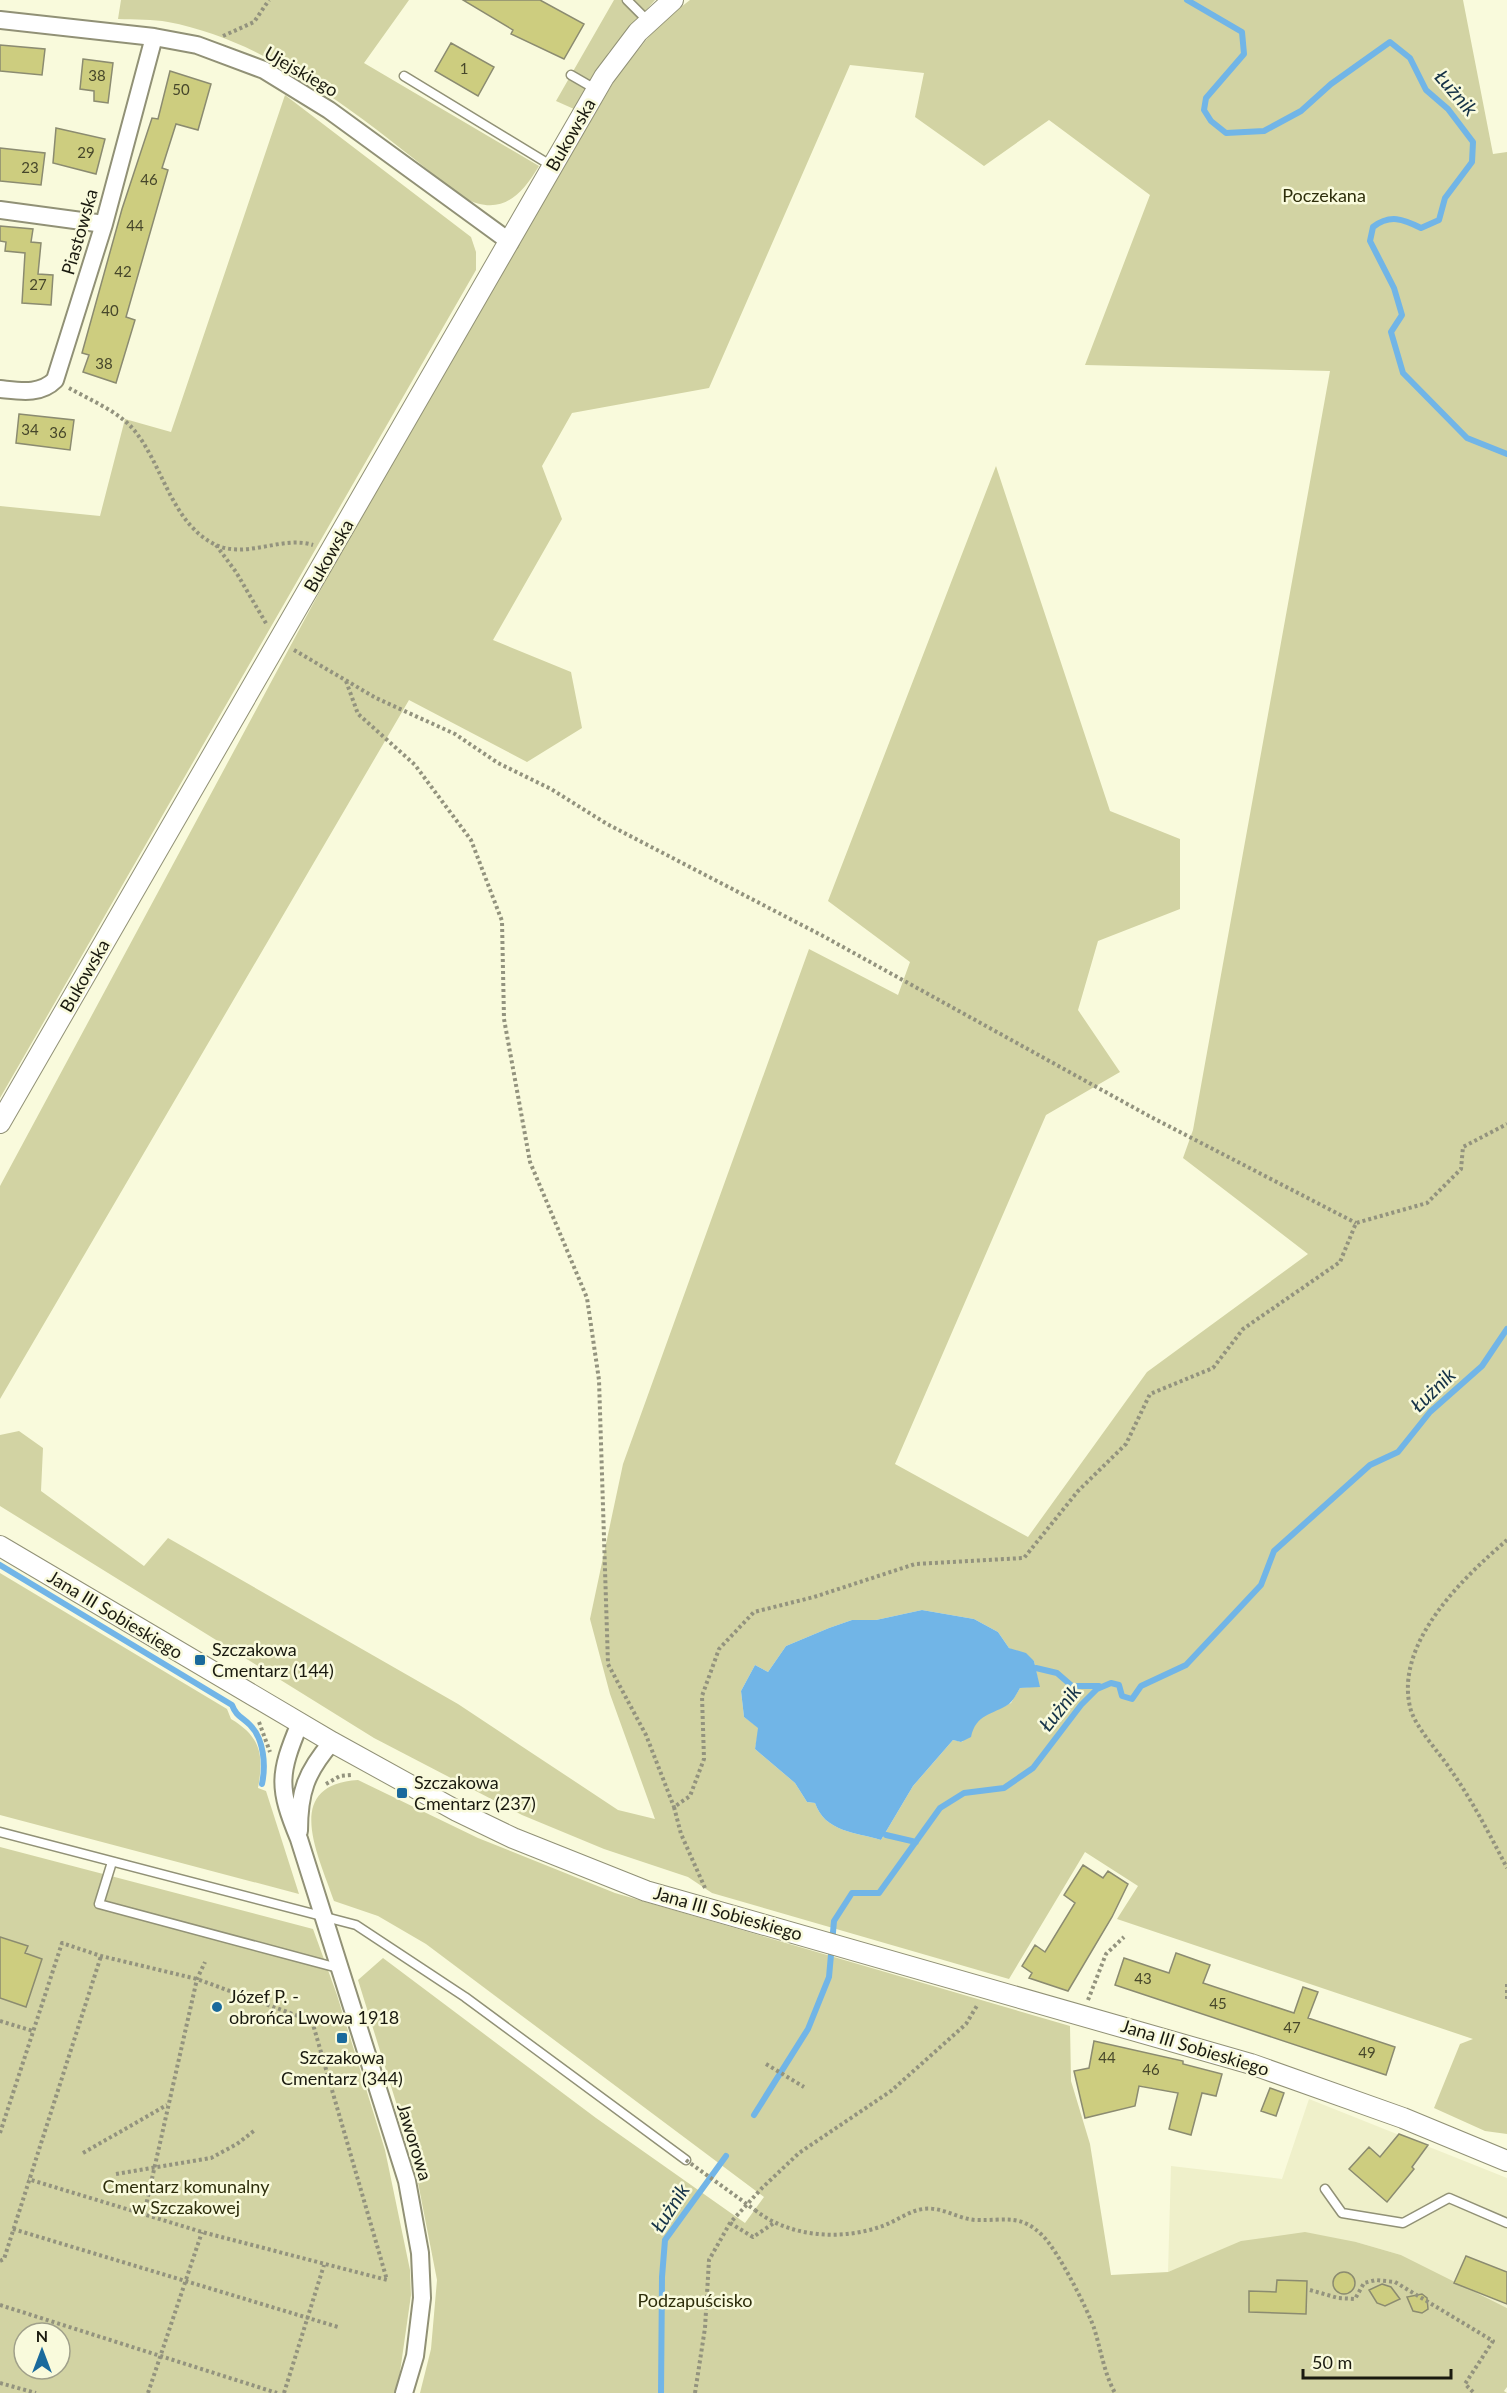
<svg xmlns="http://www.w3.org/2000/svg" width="1507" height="2393" viewBox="0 0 1507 2393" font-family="Lato,sans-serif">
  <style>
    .built { fill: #eff0ca }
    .green { fill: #d2d3a3; fill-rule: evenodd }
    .water { fill: #71b5e7 }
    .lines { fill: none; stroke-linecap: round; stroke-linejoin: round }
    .stream { stroke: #71b5e7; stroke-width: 6 }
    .building { fill: #cdcd7f; stroke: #8b8b70; stroke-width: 1.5 }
    .service-casing { stroke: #919176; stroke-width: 11 }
    .minor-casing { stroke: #919176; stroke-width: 20 }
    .tertiary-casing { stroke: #919176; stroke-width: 22 }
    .path { stroke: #93937e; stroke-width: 4; stroke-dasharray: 3 3; stroke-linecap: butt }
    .service { stroke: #fff; stroke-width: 8 }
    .minor { stroke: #fff; stroke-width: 16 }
    .tertiary { stroke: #fff; stroke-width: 20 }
    .path-bridge { stroke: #93937e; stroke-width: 4; stroke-dasharray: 3 3; stroke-linecap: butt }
    .poi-dot { fill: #1a6a9c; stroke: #f9fadc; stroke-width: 2 }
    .labels { text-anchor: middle; stroke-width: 5; stroke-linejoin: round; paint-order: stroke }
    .number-label { font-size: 15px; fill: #47472b }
    .street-label { font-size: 18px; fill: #1a1a0f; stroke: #f9fadc }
    .park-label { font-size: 18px; fill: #2e2e0b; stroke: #f9fadc }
    .poi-label { font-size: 18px; fill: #1a1a0f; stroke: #f9fadc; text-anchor: start }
    .water-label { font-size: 20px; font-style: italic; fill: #153247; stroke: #f9fadc }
  </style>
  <rect width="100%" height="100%" fill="#f9fadc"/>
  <path class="built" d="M1309,2099L1507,2178V2308L1401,2255L1356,2242L1196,2261L1168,2272L1171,2166L1282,2179Z"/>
  <path class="green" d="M121,0H409L364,63L539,166C521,196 501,217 464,198C377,131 280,43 168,22C153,19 135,20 118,19Z
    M614,0H655L609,52L574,109L556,101Z
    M690,0H1463L1493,154L1507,152V2134L1485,2131L1434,2108L1460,2044L1473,2039L1117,1919L1138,1886L1085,1852L1009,1979L712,1893L688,1877L604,1849L522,1815L374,1738L0,1506V1435L19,1431L43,1448L41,1491L144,1566L168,1538L458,1704L618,1810L655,1819L610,1694L590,1619L623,1464L809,949L898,995L910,962L828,901L996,466L1110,811L1180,839V909L1098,941L1078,1010L1120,1072L1046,1115L895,1464L1028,1537L1147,1372L1308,1254L1183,1158L1193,1130L1330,371L1085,365L1150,195L1049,120L984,166L915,117L924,73L850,65L709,388L572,413L542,466L562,519L493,640L571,672L582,728L527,762L409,700L0,1399V1186L356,524L523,235L616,78L658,25ZM922,1610L974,1619L998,1632L1009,1648L1034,1661L1039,1686L1020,1688L1011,1703L981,1717L962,1742L953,1740L913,1786L881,1840C855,1832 825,1832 815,1803L807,1802L795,1783L755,1749L759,1728L744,1717L741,1691L755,1665L768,1672L786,1646L829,1628L852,1620H876Z
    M285,95L471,237L476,252V270L0,1098V506L100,516L125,419L171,432Z
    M0,1573L227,1709L231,1719C261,1737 264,1755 258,1788L266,1791L299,1894L0,1815Z
    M358,1780L478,1838L615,1893L1070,2026L1071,2081L1090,2144L1111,2275L1168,2272L1241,2241L1305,2232L1356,2242L1401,2255L1507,2308V2387L1504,2391L1507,2393H420L431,2349L437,2280L413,2157L358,1980L383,1958L596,2118L745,2223L764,2197L426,1944L378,1916L334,1901C319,1856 281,1785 358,1780Z
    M0,1847L313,1929L337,1995L385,2150L410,2270L411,2295L397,2393H0ZM24,2333H60V2369H24Z"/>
  <path class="water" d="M922,1610L974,1619L998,1632L1009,1648L1026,1653L1034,1661L1040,1687L1020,1688C1017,1693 1014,1700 1009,1704C992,1715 976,1714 971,1737L961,1742L953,1740L913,1786L881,1840C855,1832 825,1832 815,1803L807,1802L795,1783L755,1749L758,1728L744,1717L741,1691L755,1665L768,1672L786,1646L829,1628L852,1620H876Z"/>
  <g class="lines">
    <path class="stream" d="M1187,0L1242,32L1244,54L1206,98L1204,110L1211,121L1226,133L1264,131L1301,111L1331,84L1390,42L1410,58L1426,90L1448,109L1473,142L1472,162L1445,198L1439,220L1421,228C1403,219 1390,214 1373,227L1370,241L1394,288L1402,315L1391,332L1403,373L1467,438L1507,454
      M0,1565L232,1705C236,1716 242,1717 250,1725C264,1739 266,1765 262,1784
      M1036,1668L1057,1673L1072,1686H1099
      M886,1835L916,1842
      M754,2115L808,2029L829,1977L834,1921L852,1893H879L940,1808L964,1793L1004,1788L1033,1768L1081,1705L1097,1689L1111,1683L1119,1685L1122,1696L1132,1699L1141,1686L1186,1665L1261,1585L1274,1551L1370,1465L1398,1452L1430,1412L1482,1366L1507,1329
      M661,2393L662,2277L665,2240L726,2156"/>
  </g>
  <path class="building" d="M463,0H540L584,24L564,59L511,34L513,30Z
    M451,43L494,67L478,96L435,71Z
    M0,45L45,49L42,75L0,71Z
    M83,59L113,63L108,103L94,101V91L80,89Z
    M170,71L211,84L198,130L176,124L162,168L168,170L126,317L135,320L116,383L83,372L89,355L82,353L122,209L152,118L158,119Z
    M56,128L105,139L96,174L53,163Z
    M0,148L45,153L41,185L0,181Z
    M0,226L33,229L31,242L41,243L38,274L53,275L51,305L22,303L25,253L5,251L6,242L0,241Z
    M19,414L74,420L70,450L16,443Z
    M1083,1865L1103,1878L1108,1871L1128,1884L1112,1917L1068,1991L1029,1978L1032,1973L1022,1966L1035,1945L1045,1952L1075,1903L1064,1895Z
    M0,1937L28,1946L25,1953L42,1959L26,2007L0,1998Z
    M1176,1953L1210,1965L1203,1983L1294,2013L1303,1987L1318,1992L1308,2018L1395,2047L1386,2075L1115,1985L1124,1958L1169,1973Z
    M1094,2041L1183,2061V2064L1222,2074L1216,2096L1202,2093L1191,2135L1169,2129L1178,2093L1139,2086L1135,2106L1085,2118L1074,2071L1089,2068Z
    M1270,2088L1284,2093L1276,2116L1261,2111Z
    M1399,2134L1428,2145L1412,2167L1414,2169L1387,2202L1349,2169L1369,2147L1380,2157Z
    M1466,2256L1507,2272V2304L1454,2283Z
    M1333 2283a11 11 0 1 1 22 0a11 11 0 1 1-22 0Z
    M1277,2280L1307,2281L1306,2314L1249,2312V2291L1276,2292Z
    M1382,2284L1391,2287L1400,2299L1385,2306L1377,2303L1369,2290Z
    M1422,2294L1427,2298L1428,2309L1422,2313L1413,2311L1407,2297Z"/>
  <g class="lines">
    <g class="service-casing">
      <path id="service" d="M627,0L648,21
        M571,75L597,90
        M404,76L552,166
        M0,1832L356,1925L465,1997L686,2160
        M112,1862L99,1904L338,1968
        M1325,2189L1342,2213L1403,2223L1449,2198L1507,2223"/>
    </g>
    <g class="minor-casing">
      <path id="minor" d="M0,20L154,37L197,45L264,70L329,110L510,242
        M0,210L104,224
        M0,389C20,391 40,395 55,380L104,224L154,37
        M300,1723C278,1775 278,1788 299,1839L407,2181L420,2253L422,2298L415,2356L404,2393
        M299,1831C299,1792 306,1772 332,1742"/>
    </g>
    <g class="tertiary-casing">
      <path id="tertiary" d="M0,1123L604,77L638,32L673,0
        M0,1546L332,1742L457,1811L513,1838L646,1891L1251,2064L1403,2118L1507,2161"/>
    </g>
    <path class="path" d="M223,36L254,22L269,0
      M69,388C90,400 118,411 134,430C163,465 171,522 214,544C245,560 282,535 313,545
      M216,545L236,572L267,625
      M294,650L376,698L455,734L498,763L551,789L607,824L823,936L1149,1116L1356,1223
      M346,681L358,714L415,765L471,840L502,921L504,1019L530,1162L587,1298L599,1380L608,1664L646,1735L674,1807
      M1507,1540C1463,1578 1395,1642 1410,1707C1414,1726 1439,1752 1450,1769C1472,1800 1490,1835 1507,1868
      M259,1722L270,1752
      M326,1784L340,1776L352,1775
      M705,1888L681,1834L674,1807L690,1796L704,1759L702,1696L719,1649L754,1612L814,1597L915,1564L1024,1558L1078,1491L1126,1444L1150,1394L1213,1368L1243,1329L1340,1262L1356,1223L1427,1203L1461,1169L1463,1147L1507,1124
      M1507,1984V2002
      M1088,2000L1106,1954L1124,1937
      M0,2021L33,2031
      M766,2064L804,2087
      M0,2133L62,1943L101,1956L197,1979L312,2021L387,2280L202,2232L28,2179
      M83,2153L167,2105
      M116,2174L211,2158L237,2144L255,2130
      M755,2210C790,2238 844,2241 885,2225C898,2220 909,2211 923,2209C942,2206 957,2219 976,2220C1005,2221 1020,2213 1043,2236C1058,2251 1087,2308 1094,2328C1101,2350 1104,2373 1115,2393
      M144,2214L197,1979L205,1962
      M730,2223L753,2237L774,2223
      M13,2229L338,2327
      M0,2261L4,2259L101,1956
      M1310,2290L1338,2298L1355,2299L1364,2283L1376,2280L1395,2282L1493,2341L1465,2384L1474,2393
      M0,2305L277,2393
      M0,2383L36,2393
      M148,2393L202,2232
      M284,2393L324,2265
      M695,2393L705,2328L709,2260L730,2223L762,2188L799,2153L891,2091L966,2024L978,2004"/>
    <use href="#service" class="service"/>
    <use href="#minor" class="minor"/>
    <use href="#tertiary" class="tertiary"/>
    <path class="path-bridge" d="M686,2160L755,2210"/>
  </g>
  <g class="poi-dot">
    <rect x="194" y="1654" width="12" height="12" rx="3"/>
    <rect x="396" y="1787" width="12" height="12" rx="3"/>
    <circle cx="217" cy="2007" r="6"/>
    <rect x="336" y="2032" width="12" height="12" rx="3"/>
  </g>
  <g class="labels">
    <g class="number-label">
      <text x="464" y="74">1</text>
      <text x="97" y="81">38</text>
      <text x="181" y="95">50</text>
      <text x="86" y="158">29</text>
      <text x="30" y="173">23</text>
      <text x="149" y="185">46</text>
      <text x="135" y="231">44</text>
      <text x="123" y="277">42</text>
      <text x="38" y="290">27</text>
      <text x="110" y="316">40</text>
      <text x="104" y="369">38</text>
      <text x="30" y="435">34</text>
      <text x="58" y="438">36</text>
      <text x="1143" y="1984">43</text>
      <text x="1218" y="2009">45</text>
      <text x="1292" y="2033">47</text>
      <text x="1367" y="2058">49</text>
      <text x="1107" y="2063">44</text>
      <text x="1151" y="2075">46</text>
    </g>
    <g class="street-label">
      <text transform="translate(301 72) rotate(30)" y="6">Ujejskiego</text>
      <text transform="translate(571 135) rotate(-60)" y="6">Bukowska</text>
      <text transform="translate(80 232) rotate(-74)" y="6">Piastowska</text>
      <text transform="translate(329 556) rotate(-60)" y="6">Bukowska</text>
      <text transform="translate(85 976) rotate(-60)" y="6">Bukowska</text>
      <text transform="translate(115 1615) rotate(31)" y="6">Jana III Sobieskiego</text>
      <text transform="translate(728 1914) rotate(16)" y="6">Jana III Sobieskiego</text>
      <text transform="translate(1195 2048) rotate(17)" y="6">Jana III Sobieskiego</text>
      <text transform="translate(414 2142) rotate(73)" y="6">Jaworowa</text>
    </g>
    <g class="park-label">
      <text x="1324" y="202">Poczekana</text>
      <text x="186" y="2193">Cmentarz komunalny<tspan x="186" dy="21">w Szczakowej</tspan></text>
      <text x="695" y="2307">Podzapuścisko</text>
    </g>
    <g class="poi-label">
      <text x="212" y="1656">Szczakowa<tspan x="212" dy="21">Cmentarz (144)</tspan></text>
      <text x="414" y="1789">Szczakowa<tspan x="414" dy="21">Cmentarz (237)</tspan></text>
      <text x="229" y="2003">Józef P. -<tspan x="229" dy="21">obrońca Lwowa 1918</tspan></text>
      <text x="342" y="2064" text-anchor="middle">Szczakowa<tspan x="342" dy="21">Cmentarz (344)</tspan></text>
    </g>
    <g class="water-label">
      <text transform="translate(1456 93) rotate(49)" y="7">Łużnik</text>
      <text transform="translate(1433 1390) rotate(-44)" y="7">Łużnik</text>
      <text transform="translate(1060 1708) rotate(-51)" y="7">Łużnik</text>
      <text transform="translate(670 2208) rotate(-57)" y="7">Łużnik</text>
    </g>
  </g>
  <g transform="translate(42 2351)"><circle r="28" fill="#f9fadc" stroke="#a0a08a" stroke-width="1.5"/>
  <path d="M0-4.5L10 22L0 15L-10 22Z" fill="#1a6a9c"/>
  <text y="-9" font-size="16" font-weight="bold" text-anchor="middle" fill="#1a1a0f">N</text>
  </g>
  <path d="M1303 2369v9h148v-9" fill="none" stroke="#1a1a0f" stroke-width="3"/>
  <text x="1312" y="2369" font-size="18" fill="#1a1a0f" stroke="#f9fadc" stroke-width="4.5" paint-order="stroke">50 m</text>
</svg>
